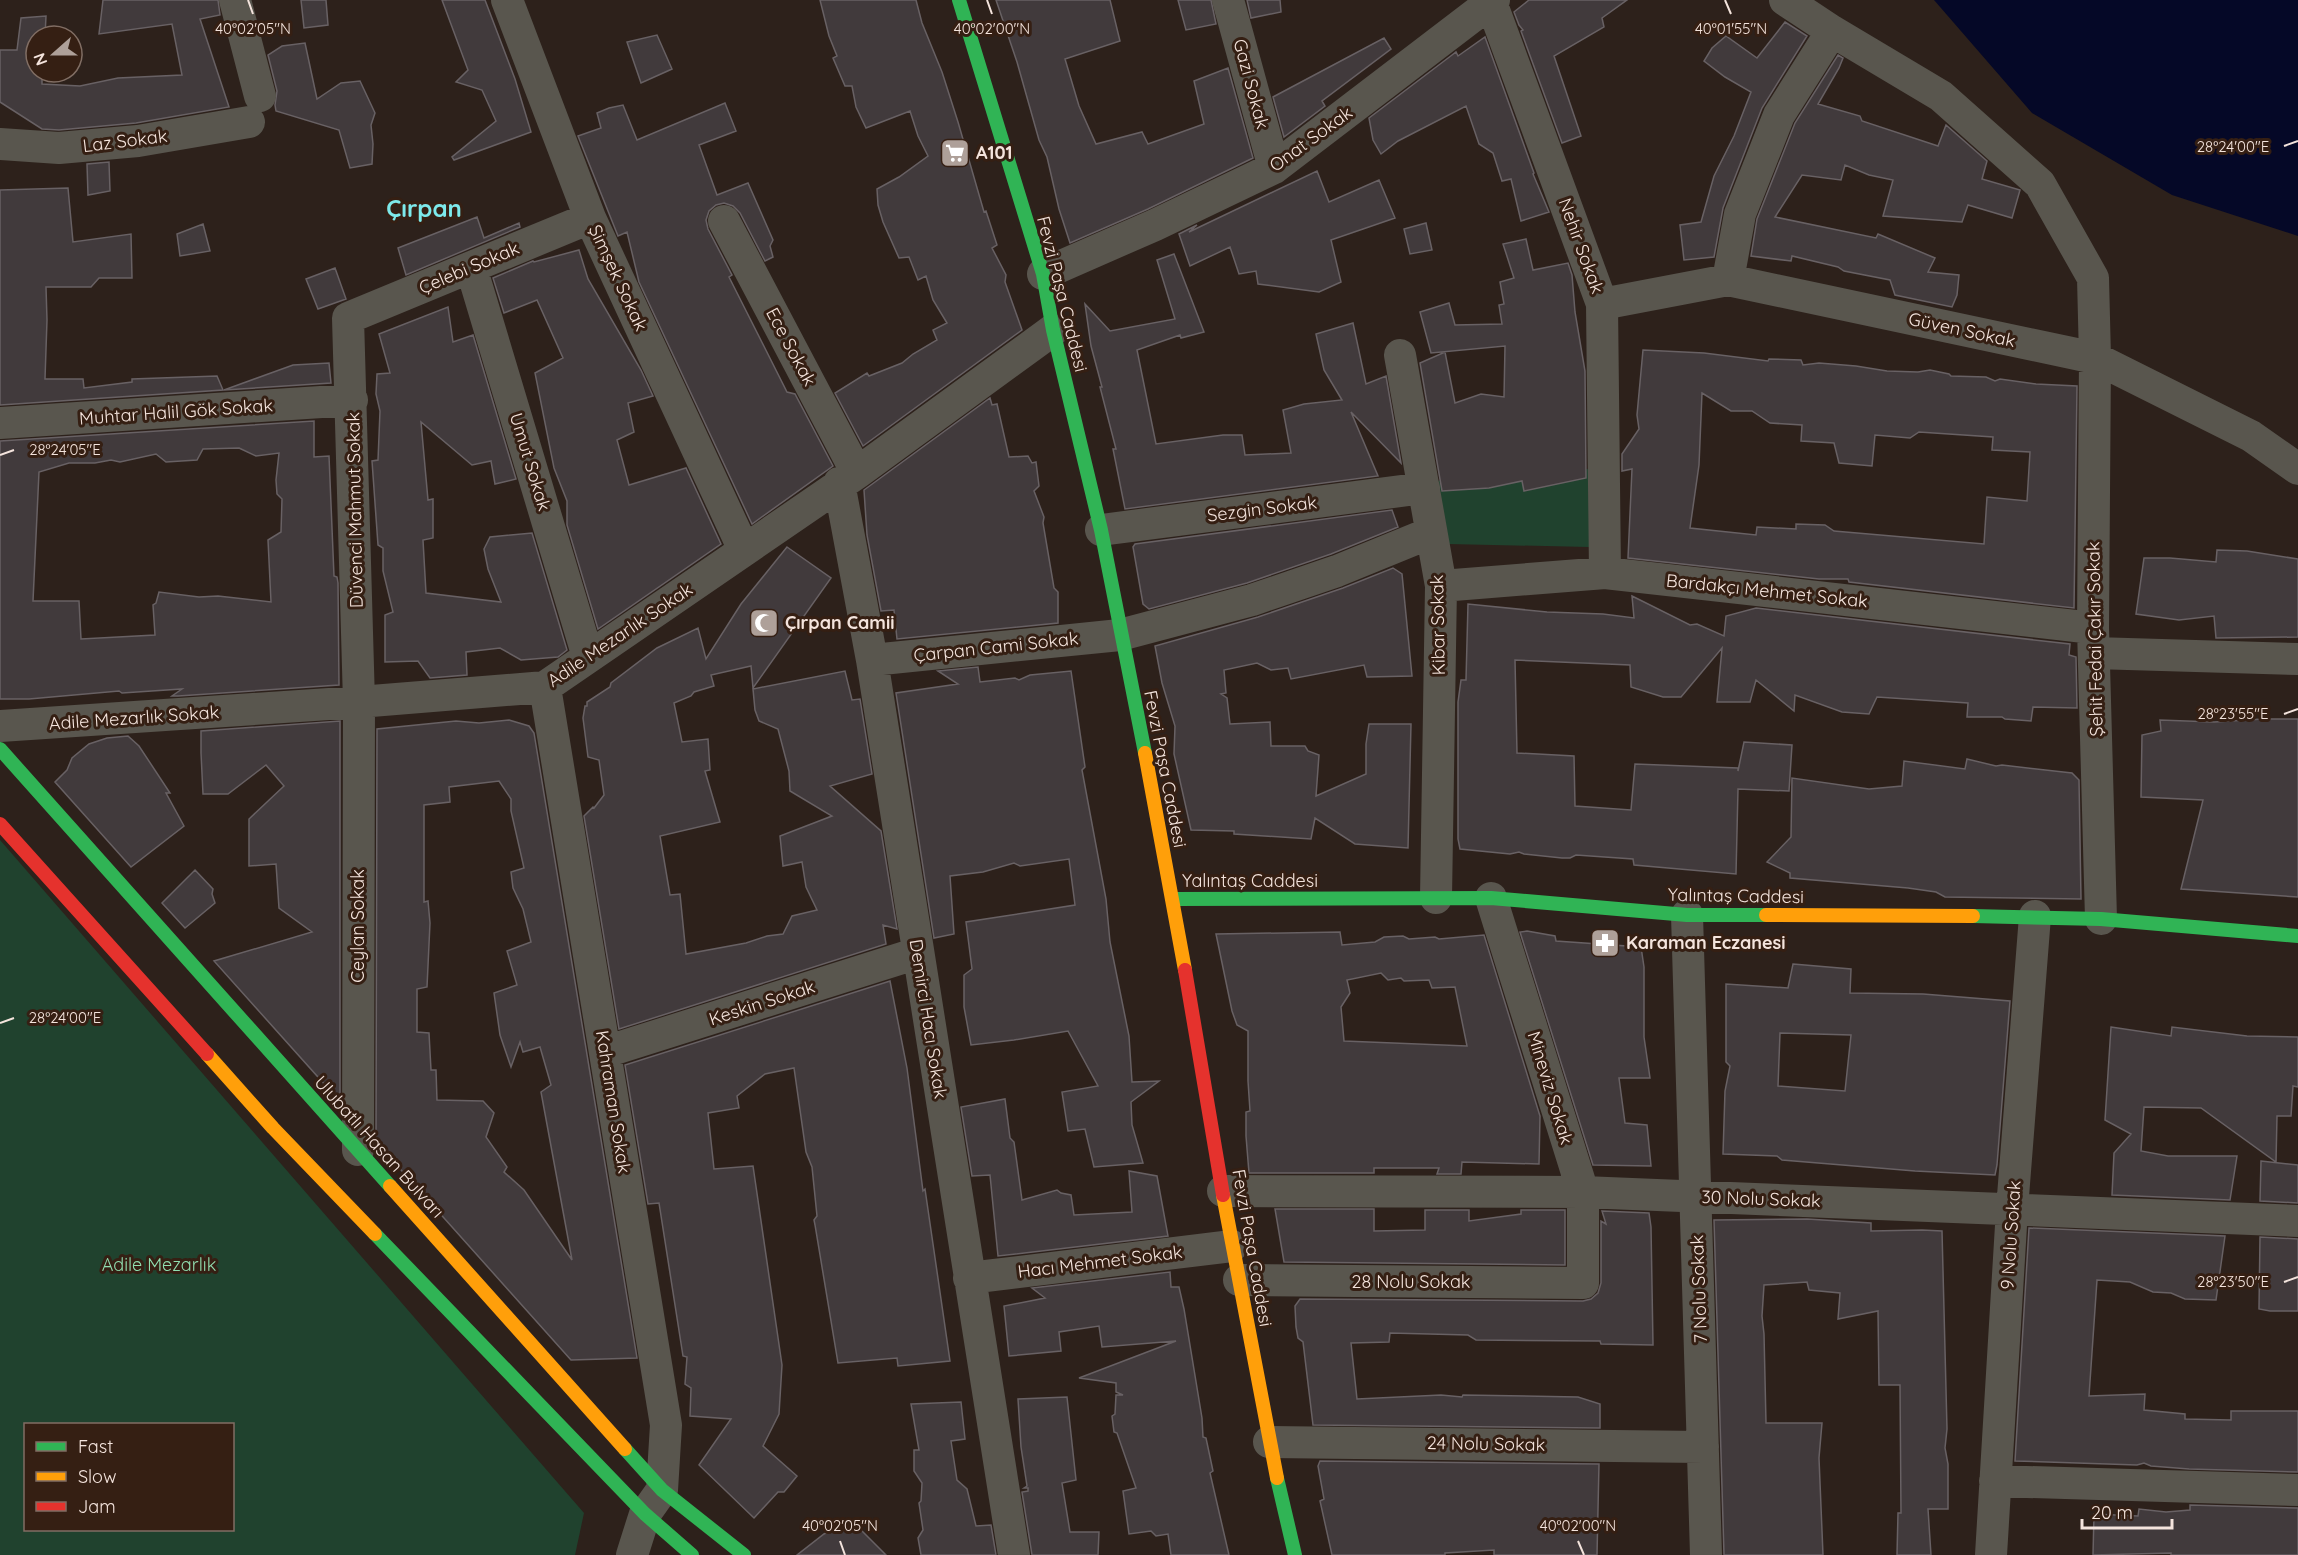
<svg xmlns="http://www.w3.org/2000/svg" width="2298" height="1555" viewBox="0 0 2298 1555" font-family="Quicksand,sans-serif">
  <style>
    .green { fill: #20422e; fill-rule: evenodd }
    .water { fill: #050827 }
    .building { fill: #413a3c; stroke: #686164; stroke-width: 1.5; fill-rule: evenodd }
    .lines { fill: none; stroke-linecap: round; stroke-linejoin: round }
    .street { stroke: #59564e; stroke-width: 32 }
    .fast { stroke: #30b455; stroke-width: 14 }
    .slow { stroke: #ff9f0a; stroke-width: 14 }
    .jam { stroke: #e5322d; stroke-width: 14 }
    .ticks { fill: none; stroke: #f4e4dd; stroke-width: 2 }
    .labels { text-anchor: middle; stroke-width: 6; stroke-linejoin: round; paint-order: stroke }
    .street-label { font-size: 18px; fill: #f4e4dd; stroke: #351f13 }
    .poi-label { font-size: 18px; font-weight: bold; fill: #f4e4dd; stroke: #351f13; text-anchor: start }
    .park-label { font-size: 18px; fill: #91dfb1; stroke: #351f13 }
    .district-label { font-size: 24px; font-weight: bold; fill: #7de9eb; stroke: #351f13 }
    .ticks-label { font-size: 15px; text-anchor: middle; fill: #f4e4dd; stroke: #351f13; stroke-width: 6; stroke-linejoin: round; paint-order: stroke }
  </style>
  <rect width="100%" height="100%" fill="#2d211b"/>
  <path class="green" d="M1589,469V547L1448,544L1422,482Z
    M0,840L584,1513L575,1555H0ZM26,1424H232V1530H26Z"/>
  <path class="water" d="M1934,0H2298V236L2172,195L2032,113Z"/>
  <path class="building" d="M103,0H218L220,15L200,19L229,107L136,123L59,130L42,129L0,102V50H17L21,18L46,16L45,36H36V72H42V84L80,86L118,78L182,75L172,24L99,34Z
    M301,0H326L328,25L304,28Z
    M442,0H485L515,79L531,132L454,160L452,157L496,121L482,90L456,82L468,70Z
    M820,0H916L922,23L942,72L958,122L984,212L986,211L997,245L992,248L1006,275L1005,282L1022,330L863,446L835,393L867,373L869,376L902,363L913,354L937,340L933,330L947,323L933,300L926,276L918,280L909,257L899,258L883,222L878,205L877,189L899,177L928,156L918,136L910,111L866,128L856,107L852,86H845L833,58L837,56L829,36Z
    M996,0H1110L1120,41L1065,59L1079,106L1096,144L1142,132L1148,144L1204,124L1194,81L1228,68L1253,158L1148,209L1070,243L1059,209L1047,157L1039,140L1017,62Z
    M1178,0H1211L1216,24L1186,30Z
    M1247,0H1280L1281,12L1251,18Z
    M1529,0H1627L1602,18L1604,27L1554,56L1581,136L1562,143L1521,31L1523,30L1519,25L1514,12Z
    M1785,22L1807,36L1762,108L1723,208L1714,257L1684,260L1680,225L1701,222L1714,176L1734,136L1751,92L1725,77L1704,61L1712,48L1726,36L1757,58Z
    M657,35L672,69L641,83L627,42Z
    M1485,37L1534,173L1533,174L1549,212L1521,221L1511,179L1502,181L1493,153L1479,144L1466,106L1398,141L1381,154L1373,140L1369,118L1452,55L1456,52L1458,56Z
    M1384,38L1391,49L1322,101L1325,106L1284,137L1273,97Z
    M305,43L317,99L341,83L360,81L375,113L371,125L373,144L372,164L350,168L339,130L276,111L275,105L277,91L268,55L282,46Z
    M1838,55L1843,58L1839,68L1818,104L1860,116L1862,121L1938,146L1946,125L1987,161L1982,179L2020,190L2012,218L1968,205L1962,222L1883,216L1893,180L1869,175L1845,165L1841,180L1802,175L1775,217L1876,238L1878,234L1935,258L1928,272L1959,275L1957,295L1952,307L1895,295L1890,280L1844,271L1838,267L1792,256L1791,261L1751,256L1757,219L1795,123Z
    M725,103L736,131L699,145L717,195L748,183L773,240L770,246L773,257L765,261L740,213L733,206L724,203L716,205L709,211L706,220L708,229L732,275L729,277L787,392L795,394L833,466L752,524L639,282L627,232L618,236L578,136L601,128L597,113L609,108L623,105L637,140Z
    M109,162L110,191L88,195L87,164Z
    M1317,171L1329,202L1379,180L1395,218L1331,240L1341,282L1319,292L1258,284L1256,271L1239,274L1230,247L1190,266L1179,234L1197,225L1189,232Z
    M68,188L73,242L131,234L132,278H99L91,287H46L47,320L45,379H83L84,388L132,382V379L217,376L223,390L0,405V190Z
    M477,217L484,238L519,223L520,227L406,275L398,248Z
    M1426,223L1432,250L1410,254L1404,229Z
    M203,224L210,251L180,256L177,234Z
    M1526,239L1533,270L1568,263L1572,275L1575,312L1585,371L1586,478L1524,491L1522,481L1489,488L1442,491L1420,363L1445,352L1455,403L1481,394L1504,397L1505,346L1431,353L1420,312L1449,303L1455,325L1502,324L1499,305L1504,304L1500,282L1514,278L1503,244Z
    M579,250L588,279L641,370L653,396L628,403L634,432L617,440L629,485L686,468L721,544L598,629L567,525V501L554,468L535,373L563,358L537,300L504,313L493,278L533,261L534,262Z
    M1174,254L1204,332L1181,338L1180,335L1137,350L1156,444L1223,435H1242L1245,455L1291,453L1283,410L1304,404L1342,400L1324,370L1316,334L1353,323L1366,384L1386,376L1401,463L1351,412L1378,476L1125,509L1113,449H1116L1100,387H1102L1091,346L1085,304L1110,331L1175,319L1157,260Z
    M335,268L346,299L318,309L306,279Z
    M448,307L453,342L473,335L516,479L495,484L491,461L472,465L421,422L428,500L433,499V538L423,540L426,593L501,602L488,569L484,549L490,537L532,533L567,650L558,657L521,660L500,648L466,652L467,675L430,678L418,661L385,662V615L393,612L383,571V548L378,545L372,461L378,460L380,411L376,394L377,374L390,373L379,334Z
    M1643,350L1704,353L1768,361L1769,359L1801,360L1803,365L1819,363L1856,366L1887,371L1918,372L1930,370L1949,374L1951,376L1986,377L1995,381L2000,379L2036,384L2077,386L2074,608L1849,582L1848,579H1819L1628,558L1632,469L1622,471V454L1639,429L1637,415ZM1702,393L1731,411H1752L1770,423L1802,425L1801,441L1834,443L1839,463L1872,466L1875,435L1910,438L1919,432L1993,437L1992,450L2030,452L2027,501L1987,497L1984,544L1834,531L1825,525L1796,524V529L1757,527L1756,535L1690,528L1699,465Z
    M329,363L331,383L224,390L293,365Z
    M990,398L992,405L997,404L1009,457L1028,456L1032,463L1036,462L1039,486L1034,491L1044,517L1043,523L1054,588L1058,592V623L897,639L894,610L881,611L867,535L864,490Z
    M314,421V457L329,456L334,576L337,577L338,583L339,685L178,696H172L182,689L122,693L119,691L29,699H0V441ZM239,448L256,456L279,453L276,480L277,494L282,499L281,532L268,540L271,602L218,596L199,597L159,592L156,603L153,605L155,635L81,639L79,601H33L39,472L69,463H95L111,460L120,462L156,454L166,462L197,460L203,449Z
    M1392,510L1398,527L1331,554L1247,583L1149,609L1143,604L1133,547L1135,544Z
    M787,547L831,578L753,688L751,666L711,675L714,686L694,692L691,696L674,703L682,742L708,739L710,770L705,771L720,822L660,836L670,895L680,894L686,954L746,943L767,936L783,934L792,916L817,910L806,887L802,862L783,866L780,836L832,816L790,791L789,771L778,729L759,721L755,710L753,689L845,671L852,700L860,699L872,774L830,786L881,831L897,929L883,925L886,944L619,1029L584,816L593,807L594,808L604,795L599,760L588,757L583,718L585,706H587V702L610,687L611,683L657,648L698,628L706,659L741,604Z
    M2217,550L2247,551L2298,559V637L2216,638L2214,616L2179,620L2136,614L2144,558H2170L2216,562Z
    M1393,568L1402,574L1412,676L1367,677L1364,665L1291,679L1288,668L1271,670L1257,663L1224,670L1226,693L1221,694L1227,698L1230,724L1270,722L1271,746H1305L1308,751L1319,755L1316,796L1366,774V744L1369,724H1411L1408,848L1355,844L1315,818L1311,839L1234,834V831L1191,830L1174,754L1175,726L1162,683L1155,646L1258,617L1343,588Z
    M1632,596L1690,625L1697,624L1724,636L1726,616L1756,608L2070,644L2069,655L2076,657L2077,708L2033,707L2031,721L2005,719L2002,717H1967L1968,703L1877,697L1869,714L1842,712L1795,695L1794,711L1756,680L1750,702H1717L1722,648L1681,697H1663L1631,687L1630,665L1515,660L1517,753L1574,756L1575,806L1631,810L1635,764L1738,768V771L1744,742L1792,745L1789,791L1738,789L1736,874L1634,865L1633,859L1576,855L1570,858H1562L1524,854L1519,852L1510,854L1460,849L1458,839V702L1461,680H1466L1468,604L1547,612L1603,614L1634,618Z
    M978,667L980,682L1015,678L1019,680L1030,675L1071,671L1085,767L1082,770L1106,899L1110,942L1129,1036L1132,1082L1159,1081L1131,1102L1132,1125L1143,1163L1094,1167L1085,1129L1068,1131L1062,1092L1098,1086L1068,1031L1014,1040L971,1045L964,1007V975L972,969L966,922L1075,905L1069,859L1020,866L1014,863L983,872L950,876L954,934L934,938L896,693L958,684L938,671Z
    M2263,719H2298V897L2181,889L2203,800L2141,797L2142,735L2161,731L2160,720L2214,722Z
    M509,720L529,726L534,733L637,1358L571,1360L376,1142L377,729L456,721L479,723ZM499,781L511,799V811L524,868L511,872L513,888L523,909L531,942L507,951L517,985L494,993L500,1035L511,1067L520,1042L523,1052L540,1047L551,1085L541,1092L572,1260L524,1190L504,1172L507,1167L486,1137L494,1113L483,1101L437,1100L436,1070H431L429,1033L417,1032V989L427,987L430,923L428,901L424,902V805L450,802L449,787Z
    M340,721V1094L335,1096L214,961L312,932L279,908L276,864L249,866V819L284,786L266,765L228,794H203L201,753V731Z
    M128,736L139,746L170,793H166L184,826L131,867L55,782L67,770L72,758L89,744L107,738Z
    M1967,759L1996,766L2002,765L2072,773L2079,780L2081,899L1945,897L1936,892L1908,888L1790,878V873L1767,862L1791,837L1792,778L1869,789L1902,786L1904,761L1965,769Z
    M195,870L213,889L212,894L215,903L185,928L162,903Z
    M1527,931L1555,936L1556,941L1641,947L1644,967V1037L1650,1078H1619L1625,1123L1647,1125L1651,1166L1593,1165L1520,932Z
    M1340,932L1342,945L1375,942L1384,937L1403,936L1409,939L1435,937L1439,939L1484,935L1540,1116L1539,1164L1462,1162L1461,1174H1437L1439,1168H1374V1173H1249L1246,1136V1112L1250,1111L1248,1081V1031L1237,1025L1232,1011L1216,934ZM1381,973L1388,980L1401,978L1404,981L1429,980L1432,988L1455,987L1467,1046L1344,1041L1341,1007L1350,993L1347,980Z
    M1793,964L1851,969L1850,993L1923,994L2010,1001L1997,1165L1995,1175L1915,1171L1782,1160L1777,1156L1723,1154L1725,1091L1730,1066L1726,1062V984L1788,988ZM1780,1033L1851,1035L1845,1091L1778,1086Z
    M890,981L907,1068L923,1191L925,1189L950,1361L898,1366L897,1358L838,1363L815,1225L814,1220L817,1216L812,1167L806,1152L794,1068L765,1074L737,1096L739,1108L708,1113L714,1169L753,1166L782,1365L779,1414L763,1446L797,1476L784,1492H778L754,1518L699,1465L731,1419L690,1416L691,1388L685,1384L687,1357L683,1356L659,1203L648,1204L625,1065Z
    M2111,1027L2171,1036L2172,1027L2247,1036L2298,1037V1087L2293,1086L2291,1116H2277L2276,1162L2201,1108L2144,1107L2141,1151L2168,1156H2237L2230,1200L2112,1195L2114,1153L2131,1134L2105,1120Z
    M1005,1099L1010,1138L1014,1142L1022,1200L1057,1190L1061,1193L1071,1195L1074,1215L1132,1212L1129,1171L1157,1176L1168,1236L998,1256L990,1175L972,1176L961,1107Z
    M2261,1161L2298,1165V1203L2260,1201Z
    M1275,1209H1374V1231L1425,1230V1210H1469V1221L1521,1214V1210H1565V1265L1284,1262Z
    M1602,1211L1649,1213L1651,1227L1653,1345L1601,1344L1600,1341L1476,1340L1468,1335L1390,1333L1389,1342L1351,1343L1357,1399L1441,1395L1462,1397L1463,1395L1578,1397L1600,1404V1428L1313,1425L1303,1342L1298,1338L1296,1327L1295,1306L1300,1299L1583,1301L1591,1299L1598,1293L1601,1283V1221L1606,1224Z
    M1807,1219L1871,1223V1231L1922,1230L1942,1231L1947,1429L1945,1448L1948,1464V1509H1928L1931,1555H1897L1898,1513H1901L1900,1385H1879L1878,1311L1838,1319L1840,1293L1809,1290L1807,1282L1764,1285L1762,1316L1764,1334L1766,1423H1822L1819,1458L1823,1555H1724L1714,1220Z
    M2029,1228L2225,1236L2216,1300L2185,1299L2171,1293L2153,1292L2130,1282L2097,1280L2089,1396L2145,1394L2144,1410L2185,1414V1419L2231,1420V1411H2298V1472L2189,1469L2151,1466L2144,1463L2137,1465L2015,1461Z
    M2260,1237L2298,1239V1311H2270L2259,1309Z
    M1170,1272L1171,1287H1179L1184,1309L1202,1418L1203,1437L1206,1438L1213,1471L1210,1473L1229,1555H1171L1168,1534L1156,1536L1151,1531L1129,1534L1123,1491L1136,1488L1117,1433L1114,1432L1112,1416L1115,1414L1116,1395H1123L1116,1392V1383L1079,1378L1176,1341L1102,1347L1099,1326L1059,1332L1061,1351L1009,1356L1004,1306L1045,1298L1032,1288Z
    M1067,1397L1076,1480L1062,1483L1070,1532H1099L1098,1555H1032L1022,1492L1028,1491V1488H1024L1027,1486L1021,1447L1018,1399Z
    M961,1402L965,1439L951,1441L957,1480L967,1489L976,1526L991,1525L996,1555H921L918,1538L923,1530L919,1503L921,1501L922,1483L914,1471V1450H919L911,1404Z
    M1320,1461L1599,1464L1597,1555H1494V1550L1445,1553V1555H1332L1320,1501L1324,1499L1318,1466Z
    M2190,1505L2298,1508V1555H2171V1553L2093,1555L2094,1514L2138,1516L2139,1509L2166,1512L2190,1510Z
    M851,1520L886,1555H797L824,1534Z"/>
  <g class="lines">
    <path class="street" d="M235,0L260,96
      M507,0L590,218L744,550
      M1228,0L1274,168
      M1785,0L1832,31L1941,96L2040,184L2093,278L2095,358L2093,628L2101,919
      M1491,2L1602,304L1605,573
      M0,144L59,148L138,141L249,122
      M724,221L857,473
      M471,267L588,657
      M1043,274L1155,225L1274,168L1494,0
      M1728,280L1740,214L1779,115L1832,31
      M1602,304L1728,280L2095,358L2251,436L2298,469
      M1400,355L1441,586L1436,898
      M0,423L352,400
      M839,483L872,660L1014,1555
      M1101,530L1424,488
      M1441,586L1605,573L2093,628
      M2094,653L2298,659
      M872,660L1120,635L1252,600L1337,571L1430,533
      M545,687L666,1425L662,1490L645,1514L632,1555
      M0,726L359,702L545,687L857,473L1053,330
      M1687,915L1706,1555
      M605,1052L918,953
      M358,1150L359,702L348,318L590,218
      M1223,1191L1583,1192L2298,1221
      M969,1278L1232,1246
      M1239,1280L1583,1283V1192L1491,898
      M1269,1442L1703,1447
      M1995,1481L2298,1490
      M1991,1555L2012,1209L2035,916"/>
    <path class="fast" d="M959,0L1043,274L1053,330L1101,530L1145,753
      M0,749L390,1186
      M1173,899L1491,898L1687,915H1766
      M1973,916L2101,919L2298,936
      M375,1234L645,1514L692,1555
      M625,1449L662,1490L744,1555
      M1277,1478L1295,1555"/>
    <path class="slow" d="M1145,753L1185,970
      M1766,915L1973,916
      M207,1054L273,1128L375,1234
      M390,1186L625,1449
      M1223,1195L1277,1478"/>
    <path class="jam" d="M0,824L207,1054
      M1185,970L1223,1195"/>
  </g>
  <path class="ticks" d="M248,0L253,14M987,0L992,14M1725,0L1731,14M2284,146L2298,141M0,455L14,450M2284,714L2298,709M0,1023L14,1018M2284,1282L2298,1277M840,1541L845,1555M1578,1541L1584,1555"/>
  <defs>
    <g id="supermarket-square" transform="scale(1.5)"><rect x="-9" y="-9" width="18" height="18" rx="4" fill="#aea099" stroke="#351f13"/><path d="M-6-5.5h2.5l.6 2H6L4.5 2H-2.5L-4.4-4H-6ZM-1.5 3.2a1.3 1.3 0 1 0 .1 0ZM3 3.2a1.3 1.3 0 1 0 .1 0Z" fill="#fff"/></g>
    <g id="mosque-square" transform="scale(1.5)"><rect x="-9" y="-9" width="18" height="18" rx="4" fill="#aea099" stroke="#351f13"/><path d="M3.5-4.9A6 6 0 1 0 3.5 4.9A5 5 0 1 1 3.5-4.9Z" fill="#fff"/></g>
    <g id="pharmacy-square" transform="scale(1.5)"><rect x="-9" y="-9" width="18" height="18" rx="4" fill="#aea099" stroke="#351f13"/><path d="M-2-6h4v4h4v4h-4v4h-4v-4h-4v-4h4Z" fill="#fff"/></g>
  </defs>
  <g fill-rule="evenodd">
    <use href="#supermarket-square" x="955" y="153"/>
    <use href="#mosque-square" x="764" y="623"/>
    <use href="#pharmacy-square" x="1605" y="943"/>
  </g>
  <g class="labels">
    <g class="street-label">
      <text transform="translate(1251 84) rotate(75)" y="6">Gazi Sokak</text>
      <text transform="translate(1311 139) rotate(-36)" y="6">Onat Sokak</text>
      <text transform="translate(125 141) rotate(-7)" y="6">Laz Sokak</text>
      <text transform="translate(1581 246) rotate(70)" y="6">Nehir Sokak</text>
      <text transform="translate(469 268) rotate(-23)" y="6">Çelebi Sokak</text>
      <text transform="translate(618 278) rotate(65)" y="6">Şimşek Sokak</text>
      <text transform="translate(1062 294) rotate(76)" y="6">Fevzi Paşa Caddesi</text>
      <text transform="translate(1962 330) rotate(12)" y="6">Güven Sokak</text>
      <text transform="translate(791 347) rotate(62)" y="6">Ece Sokak</text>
      <text transform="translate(176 412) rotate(-4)" y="6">Muhtar Halil Gök Sokak</text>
      <text transform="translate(530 462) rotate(73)" y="6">Umut Sokak</text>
      <text transform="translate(1262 509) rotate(-7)" y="6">Sezgin Sokak</text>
      <text transform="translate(355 510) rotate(-91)" y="6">Düvenci Mahmut Sokak</text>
      <text transform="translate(1767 591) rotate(6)" y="6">Bardakçı Mehmet Sokak</text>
      <text transform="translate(1438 625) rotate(-91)" y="6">Kibar Sokak</text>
      <text transform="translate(620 635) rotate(-34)" y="6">Adile Mezarlık Sokak</text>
      <text transform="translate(2095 639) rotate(-91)" y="6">Şehit Fedai Çakır Sokak</text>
      <text transform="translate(996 647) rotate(-6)" y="6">Çarpan Cami Sokak</text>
      <text transform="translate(134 718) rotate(-4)" y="6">Adile Mezarlık Sokak</text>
      <text transform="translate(1165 769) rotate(79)" y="6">Fevzi Paşa Caddesi</text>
      <text x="1250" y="887">Yalıntaş Caddesi</text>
      <text transform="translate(1736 896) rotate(1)" y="6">Yalıntaş Caddesi</text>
      <text transform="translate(358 926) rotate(-90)" y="6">Ceylan Sokak</text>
      <text transform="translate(762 1003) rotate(-18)" y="6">Keskin Sokak</text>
      <text transform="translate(928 1019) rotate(81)" y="6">Demirci Hacı Sokak</text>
      <text transform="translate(1550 1088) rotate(73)" y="6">Mineviz Sokak</text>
      <text transform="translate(613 1102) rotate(81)" y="6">Kahraman Sokak</text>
      <text transform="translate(379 1147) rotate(48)" y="6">Ulubatlı Hasan Bulvarı</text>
      <text transform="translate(1761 1199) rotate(2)" y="6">30 Nolu Sokak</text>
      <text transform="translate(2011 1235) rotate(-86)" y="6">9 Nolu Sokak</text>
      <text transform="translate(1252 1248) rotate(80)" y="6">Fevzi Paşa Caddesi</text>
      <text transform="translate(1100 1262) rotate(-7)" y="6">Hacı Mehmet Sokak</text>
      <text x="1411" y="1288">28 Nolu Sokak</text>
      <text transform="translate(1699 1289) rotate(-92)" y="6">7 Nolu Sokak</text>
      <text transform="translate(1486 1444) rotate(1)" y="6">24 Nolu Sokak</text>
    </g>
    <g class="poi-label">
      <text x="976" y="159">A101</text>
      <text x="785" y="629">Çırpan Camii</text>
      <text x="1626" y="949">Karaman Eczanesi</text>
    </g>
    <g class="park-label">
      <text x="159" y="1271">Adile Mezarlık</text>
    </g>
    <g class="district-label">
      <text x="424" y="217">Çırpan</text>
    </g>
  </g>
  <g class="ticks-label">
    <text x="253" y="34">40°02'05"N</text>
    <text x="992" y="34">40°02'00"N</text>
    <text x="1731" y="34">40°01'55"N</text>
    <text x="2233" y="152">28°24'00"E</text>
    <text x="65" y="455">28°24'05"E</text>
    <text x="2233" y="719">28°23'55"E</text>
    <text x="65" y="1023">28°24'00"E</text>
    <text x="2233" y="1287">28°23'50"E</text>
    <text x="840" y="1531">40°02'05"N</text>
    <text x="1578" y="1531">40°02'00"N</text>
  </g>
  <rect x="24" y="1423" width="210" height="108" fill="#351f13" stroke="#816e64" stroke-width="1.5"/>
  <rect x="36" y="1442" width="30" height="9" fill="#30b455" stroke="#816e64" stroke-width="1.5"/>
  <text x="78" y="1453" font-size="18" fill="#f4e4dd">Fast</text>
  <rect x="36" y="1472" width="30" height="9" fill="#ff9f0a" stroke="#816e64" stroke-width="1.5"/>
  <text x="78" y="1483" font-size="18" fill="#f4e4dd">Slow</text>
  <rect x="36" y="1502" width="30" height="9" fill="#e5322d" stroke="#816e64" stroke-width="1.5"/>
  <text x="78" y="1513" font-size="18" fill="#f4e4dd">Jam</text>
  <g transform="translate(54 54) rotate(249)"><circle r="28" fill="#351f13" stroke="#816e64" stroke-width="1.5"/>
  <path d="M0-4.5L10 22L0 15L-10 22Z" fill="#aea099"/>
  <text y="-9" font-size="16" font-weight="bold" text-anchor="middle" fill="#f4e4dd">N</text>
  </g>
  <path d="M2082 1519v9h90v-9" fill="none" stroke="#f4e4dd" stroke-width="3"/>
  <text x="2091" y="1519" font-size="18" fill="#f4e4dd" stroke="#351f13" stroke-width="4.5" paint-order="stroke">20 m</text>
</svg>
